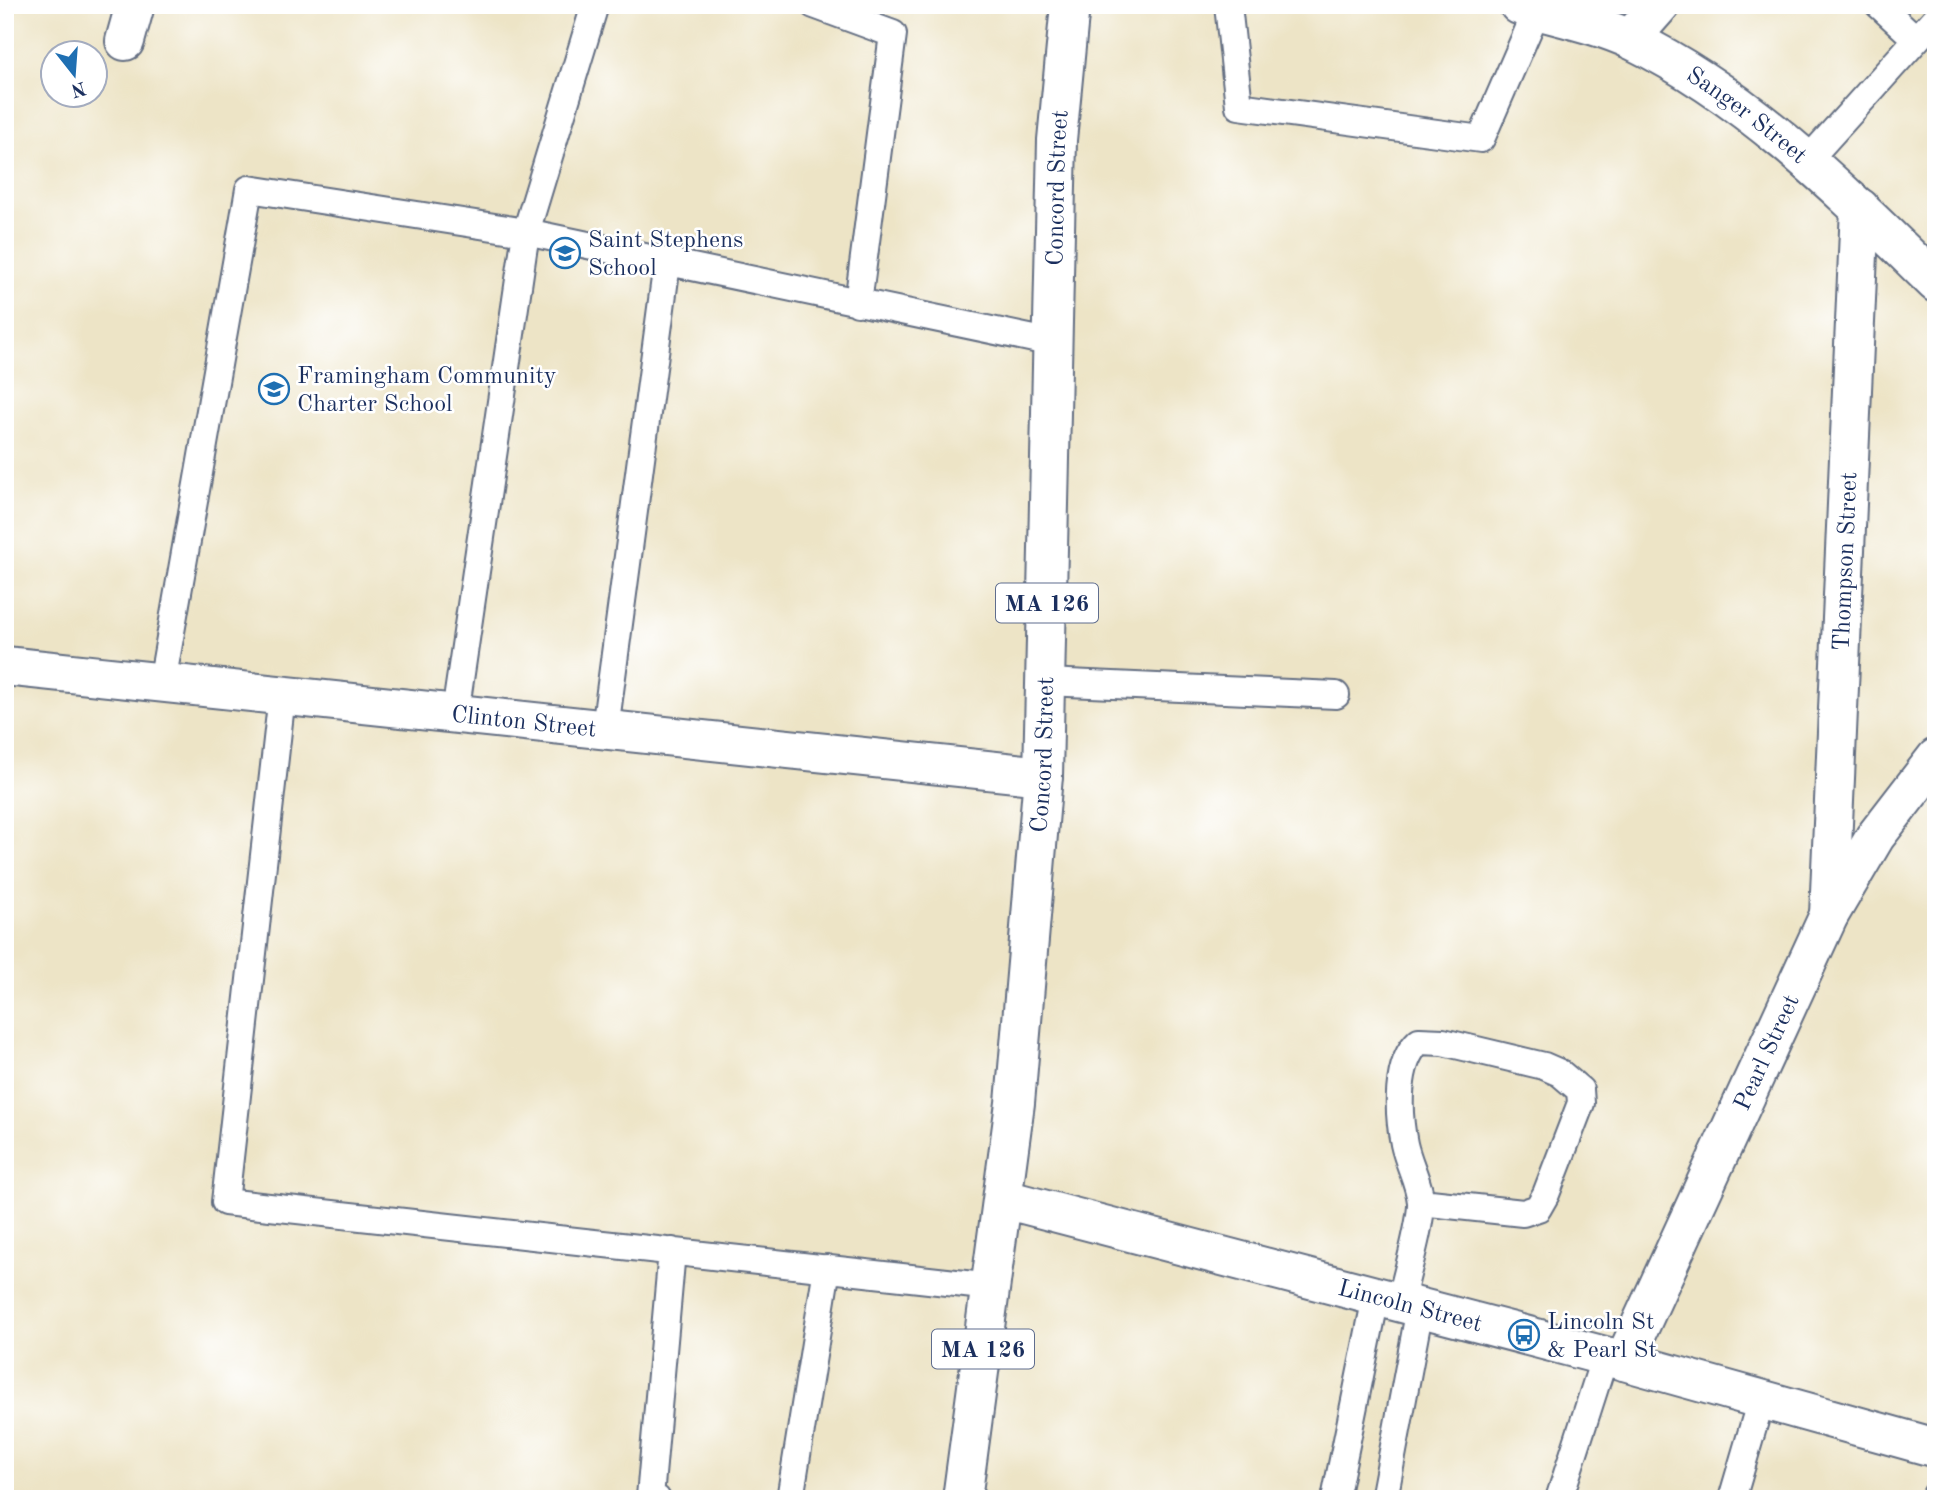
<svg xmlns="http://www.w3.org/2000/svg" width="1941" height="1504" viewBox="0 0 1941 1504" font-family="'Old Standard TT',serif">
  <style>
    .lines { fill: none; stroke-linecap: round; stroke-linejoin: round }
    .service-casing { stroke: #646e82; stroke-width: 30 }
    .minor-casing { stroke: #646e82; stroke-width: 42 }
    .tertiary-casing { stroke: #646e82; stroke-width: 42 }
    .primary-casing { stroke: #646e82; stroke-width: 42 }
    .service { stroke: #fff; stroke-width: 26 }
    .minor { stroke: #fff; stroke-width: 38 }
    .tertiary { stroke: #fff; stroke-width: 38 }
    .primary { stroke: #fff; stroke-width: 38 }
    .labels { text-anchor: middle; stroke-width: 5; stroke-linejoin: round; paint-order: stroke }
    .shield { fill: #fff; stroke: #5f6d8e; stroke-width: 2 }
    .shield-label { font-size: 23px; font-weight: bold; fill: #1b2f5e }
    .street-label { font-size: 24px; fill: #1b2f5e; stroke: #fff }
    .poi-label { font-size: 24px; fill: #1b2f5e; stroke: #fff; text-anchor: start }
  </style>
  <rect width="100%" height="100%" fill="#fff"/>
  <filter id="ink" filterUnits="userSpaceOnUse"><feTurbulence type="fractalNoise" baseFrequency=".0143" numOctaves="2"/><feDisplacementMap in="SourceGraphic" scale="14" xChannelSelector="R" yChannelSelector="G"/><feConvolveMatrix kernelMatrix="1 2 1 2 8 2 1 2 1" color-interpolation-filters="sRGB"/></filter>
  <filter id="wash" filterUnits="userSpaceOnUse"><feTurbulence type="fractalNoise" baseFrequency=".00686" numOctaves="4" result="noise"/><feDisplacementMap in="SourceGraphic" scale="28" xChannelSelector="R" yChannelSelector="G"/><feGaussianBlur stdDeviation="1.57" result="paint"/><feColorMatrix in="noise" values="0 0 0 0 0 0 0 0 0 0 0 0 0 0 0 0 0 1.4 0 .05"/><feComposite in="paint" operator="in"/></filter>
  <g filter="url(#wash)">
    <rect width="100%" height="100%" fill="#ede4c6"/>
  </g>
  <g filter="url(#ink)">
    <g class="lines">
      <g class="service-casing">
        <path id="service" d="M814,5L893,34L858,303
          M1228,5L1239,106L1481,139L1537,10
          M1879,5L1916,39
          M1806,162L1936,18
          M1046,682L1336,695
          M162,683L249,189L526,232L1053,343
          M282,695L225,1202L992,1287
          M455,714L526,232L595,5
          M605,729L667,263
          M1400,1303C1405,1280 1422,1222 1421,1202C1419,1182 1408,1163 1404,1144C1398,1114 1395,1063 1419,1041L1443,1042L1544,1066L1560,1073L1580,1090L1581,1103L1546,1194L1538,1208L1523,1213L1421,1202
          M657,1499L650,1497L672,1251
          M790,1499L827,1268
          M1335,1499L1376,1297
          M1384,1499L1420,1308
          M1559,1499L1605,1356
          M1732,1499L1761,1400
          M1934,1499L1936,1495"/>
      </g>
      <g class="minor-casing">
        <g id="minor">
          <path id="s1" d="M1519,5C1556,16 1598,24 1632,40C1749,97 1844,193 1936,283"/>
          <path d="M1630,39L1660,5"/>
          <path d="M125,41L135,5"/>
          <path id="s2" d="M5,666L1043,776"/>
          <path id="s3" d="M1829,915L1860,208"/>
          <path id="s4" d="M1624,1361L1829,915L1875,837L1936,758"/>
        </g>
      </g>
      <g class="tertiary-casing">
        <g id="tertiary">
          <path id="s5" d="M1004,1199L1624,1361L1936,1448"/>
        </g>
      </g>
      <g class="primary-casing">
        <g id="primary">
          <path id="s6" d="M962,1499L1015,1103L1043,776L1057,140L1070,5"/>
        </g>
      </g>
      <use href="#service" class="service"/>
      <use href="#minor" class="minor"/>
      <use href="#tertiary" class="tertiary"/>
      <use href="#primary" class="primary"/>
    </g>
  </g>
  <defs>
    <g id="school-ring" transform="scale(1.575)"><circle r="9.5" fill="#fff" stroke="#1f6fb2" stroke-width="1.5"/><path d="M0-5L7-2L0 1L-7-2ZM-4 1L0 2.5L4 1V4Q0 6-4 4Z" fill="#1f6fb2"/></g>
    <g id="bus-ring" transform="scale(1.575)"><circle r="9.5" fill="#fff" stroke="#1f6fb2" stroke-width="1.5"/><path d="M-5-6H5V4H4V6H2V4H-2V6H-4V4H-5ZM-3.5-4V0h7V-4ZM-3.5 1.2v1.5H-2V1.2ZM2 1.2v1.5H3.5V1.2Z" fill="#1f6fb2"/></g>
  </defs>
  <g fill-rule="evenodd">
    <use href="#school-ring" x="565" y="253"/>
    <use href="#school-ring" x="274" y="389"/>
    <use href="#bus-ring" x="1524" y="1335"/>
  </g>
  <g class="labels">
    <g class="shield">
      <rect x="996" y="583.5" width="102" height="39" rx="5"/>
      <rect x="932" y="1329.5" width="102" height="39" rx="5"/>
    </g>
    <g class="shield-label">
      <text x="1047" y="611">MA 126</text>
      <text x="983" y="1357">MA 126</text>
    </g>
    <g class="street-label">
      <text dy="8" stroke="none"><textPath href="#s1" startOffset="256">Sanger Street</textPath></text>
      <text dy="8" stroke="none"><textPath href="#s6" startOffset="1316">Concord Street</textPath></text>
      <text dy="8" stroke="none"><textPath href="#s3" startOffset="354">Thompson Street</textPath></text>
      <text dy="8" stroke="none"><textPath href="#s2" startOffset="522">Clinton Street</textPath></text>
      <text dy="8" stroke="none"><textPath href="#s6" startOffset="749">Concord Street</textPath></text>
      <text dy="8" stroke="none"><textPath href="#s4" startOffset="340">Pearl Street</textPath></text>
      <text dy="8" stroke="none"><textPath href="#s5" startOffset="420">Lincoln Street</textPath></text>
    </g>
    <g class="poi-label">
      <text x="588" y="247">Saint Stephens<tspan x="588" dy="28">School</tspan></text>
      <text x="297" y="383">Framingham Community<tspan x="297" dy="28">Charter School</tspan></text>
      <text x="1547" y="1329">Lincoln St<tspan x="1547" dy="28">&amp; Pearl St</tspan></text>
    </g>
  </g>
  <rect width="1941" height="1504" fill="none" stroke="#fff" stroke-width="28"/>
  <g transform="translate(74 74) rotate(163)"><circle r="33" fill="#ffffff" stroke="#a4acbf" stroke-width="2"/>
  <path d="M0-5L12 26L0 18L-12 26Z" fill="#1f6fb2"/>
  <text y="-10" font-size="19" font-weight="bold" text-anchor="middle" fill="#1b2f5e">N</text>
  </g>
</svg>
